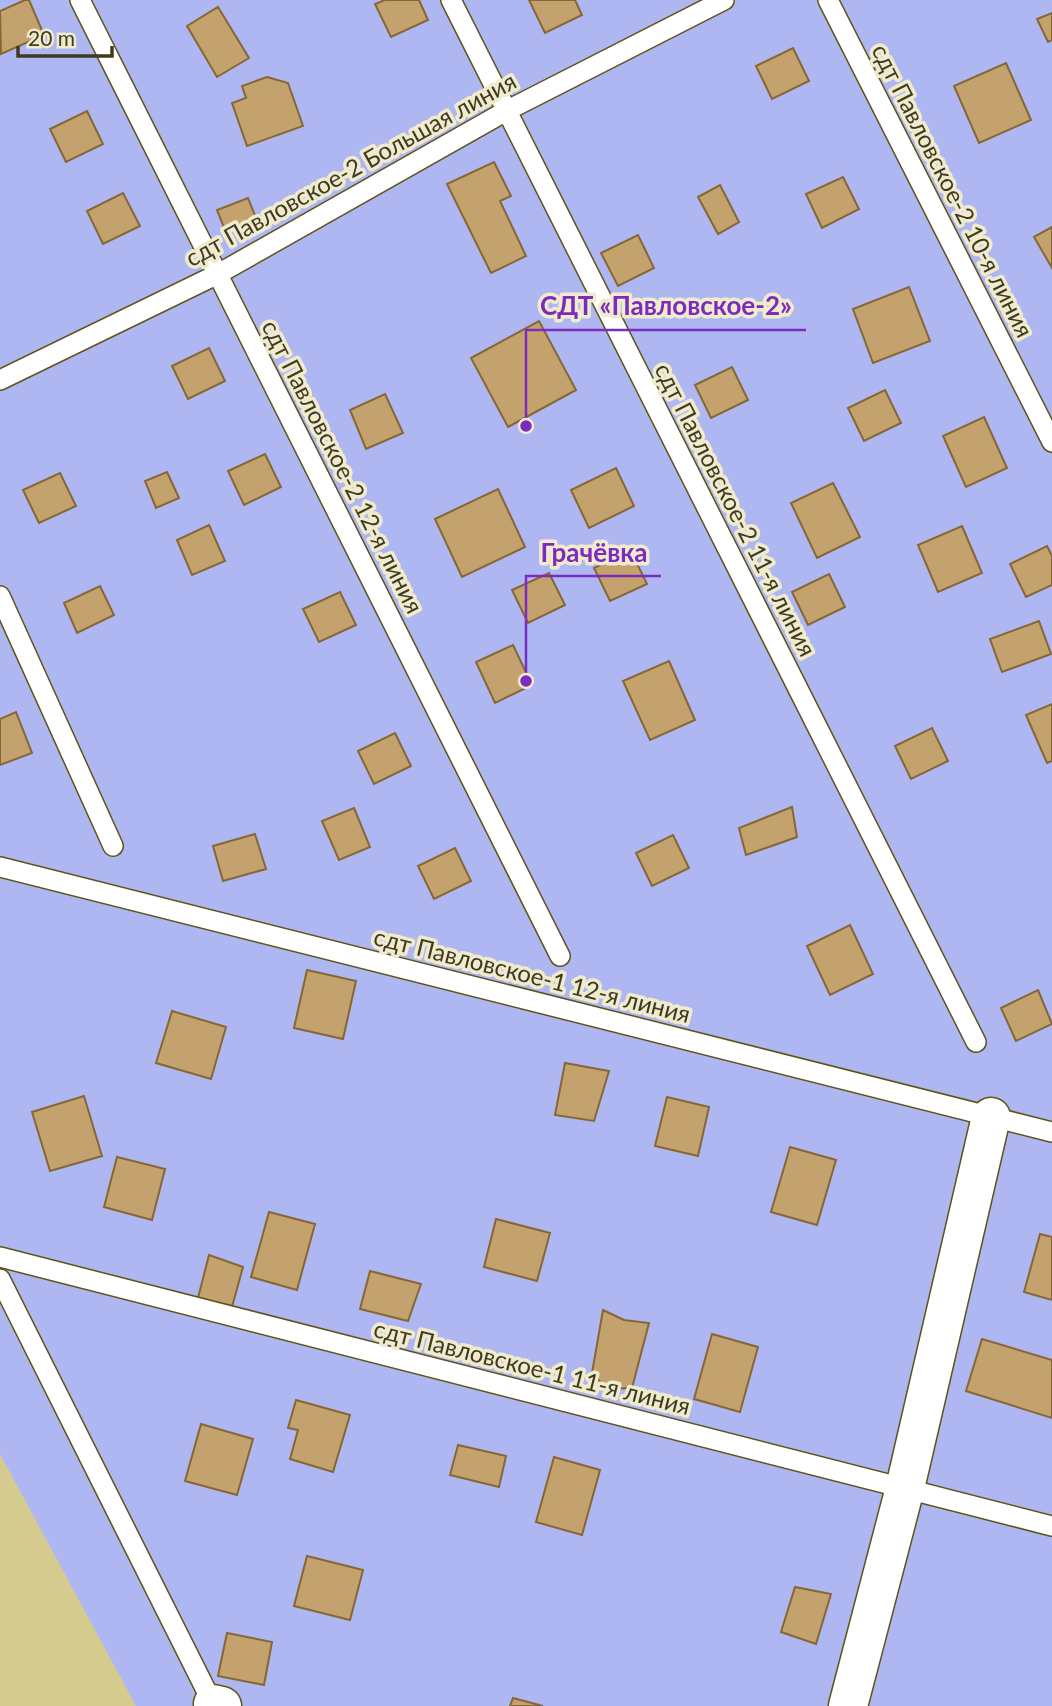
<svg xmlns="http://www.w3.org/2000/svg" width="1052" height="1706" viewBox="0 0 1052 1706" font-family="Lato,sans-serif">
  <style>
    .green { fill: #afb7f3 }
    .building { fill: #c3a26e; stroke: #866734; stroke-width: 2 }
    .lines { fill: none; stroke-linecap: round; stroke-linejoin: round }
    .lane-casing { stroke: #5f5418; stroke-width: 22 }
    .street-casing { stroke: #5f5418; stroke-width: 41 }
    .lane { stroke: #fff; stroke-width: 19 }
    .street { stroke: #fff; stroke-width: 38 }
    .labels { text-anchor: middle; stroke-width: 7; stroke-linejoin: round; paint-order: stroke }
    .street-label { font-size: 24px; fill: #3f3b22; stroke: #f0ebcd }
    .leader { fill: none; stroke: #7b2cbf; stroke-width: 2.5 }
    .callout-dot { fill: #7b2cbf; stroke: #f0ebcd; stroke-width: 2.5 }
    .callout-label { font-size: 26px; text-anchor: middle; font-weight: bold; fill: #7b2cbf; stroke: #f0ebcd; stroke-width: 7; stroke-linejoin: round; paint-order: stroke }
  </style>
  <rect width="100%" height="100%" fill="#d6cb8f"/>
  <path class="green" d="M0,0H1052V1706H136L0,1454Z"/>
  <path class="building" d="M25,0H29L44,35L1,54L0,11Z
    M385,0H419L428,20L391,37L375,4Z
    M529,0H575L582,15L545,33Z
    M218,7L249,58L217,77L187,26Z
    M1052,13V40L1048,42L1037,19Z
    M793,48L809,81L772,99L756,66Z
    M1006,63L1031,120L979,143L954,86Z
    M267,77L288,83L303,126L247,146L232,103L246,98L242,86Z
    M87,111L103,144L66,162L50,129Z
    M494,162L511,196L500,201L526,256L491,273L447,184Z
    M843,177L859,209L822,228L806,194Z
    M720,185L739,222L718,234L698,197Z
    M123,193L140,226L103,244L87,211Z
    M248,198L256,218L225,230L217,210Z
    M1052,227V268L1034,237Z
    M638,235L654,268L618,286L601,253Z
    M909,287L930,341L873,363L853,309Z
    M539,321L576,390L508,427L471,358Z
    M209,348L225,381L188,399L172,366Z
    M732,367L748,400L711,418L695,385Z
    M885,390L901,423L864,441L848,408Z
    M385,394L403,433L366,449L350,410Z
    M984,417L1007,468L966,487L943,436Z
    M265,454L281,487L244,505L228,471Z
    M616,468L634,506L589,528L571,490Z
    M167,472L179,498L156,508L145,481Z
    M60,473L76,506L39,523L23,490Z
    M833,483L860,537L817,558L791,503Z
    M498,489L525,547L462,577L435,519Z
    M209,525L225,561L192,575L177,540Z
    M962,526L982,573L938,592L918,545Z
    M1047,546L1052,556V585L1026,597L1010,564Z
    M631,551L647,584L610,601L594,568Z
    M549,573L565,605L528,623L512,590Z
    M829,574L845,607L808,625L792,592Z
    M100,586L114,615L77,633L64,603Z
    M340,592L356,625L319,642L303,609Z
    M1039,621L1051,654L1002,672L990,639Z
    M513,645L532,685L495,703L476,662Z
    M669,661L695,720L650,740L623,681Z
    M1052,704V761L1047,763L1026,715Z
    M16,712L32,753L0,765V719Z
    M932,728L948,761L911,779L895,746Z
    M395,733L411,766L374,784L358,751Z
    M792,807L797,837L746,855L739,828Z
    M354,808L370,847L339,860L322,821Z
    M255,834L266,869L223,881L213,846Z
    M673,835L689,868L652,886L636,853Z
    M455,848L471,881L434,899L418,866Z
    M850,925L873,974L830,995L807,946Z
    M307,970L356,981L343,1039L294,1028Z
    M1038,990L1052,1024L1016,1041L1001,1008Z
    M172,1011L226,1027L211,1079L156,1063Z
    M565,1063L609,1071L594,1121L555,1115Z
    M84,1096L102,1156L50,1171L32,1112Z
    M667,1097L709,1107L698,1156L655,1146Z
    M790,1147L836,1160L817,1225L771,1212Z
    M117,1157L165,1169L152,1220L104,1207Z
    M269,1212L315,1224L297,1290L251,1277Z
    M496,1219L550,1233L537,1281L484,1267Z
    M1040,1234L1052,1237V1300L1024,1292Z
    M209,1255L243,1267L232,1307L197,1302Z
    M370,1271L421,1284L408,1321L360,1309Z
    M603,1310L624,1320L649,1323L632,1388L607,1389L592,1373Z
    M712,1334L758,1347L740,1412L694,1399Z
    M982,1339L1052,1360V1418L966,1391Z
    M296,1400L350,1415L333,1472L290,1459L298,1430L288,1428Z
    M201,1424L253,1439L237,1495L185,1481Z
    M458,1445L506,1456L499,1487L450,1475Z
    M554,1457L600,1470L582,1535L536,1522Z
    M307,1556L363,1570L350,1620L294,1606Z
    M795,1587L831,1594L816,1644L781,1632Z
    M227,1633L272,1642L264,1685L218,1676Z
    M513,1698L543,1706H510Z"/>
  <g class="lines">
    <g class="lane-casing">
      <path id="lane" d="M80,0L560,956
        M451,0L976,1042
        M828,0L1052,442
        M0,380L218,274L506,111L724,0
        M0,596L113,846
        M0,867L1052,1132
        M0,1257L1052,1526
        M0,1279L214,1706"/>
    </g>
    <g class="street-casing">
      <path id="street" d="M213,1704L222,1706
        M848,1706L905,1488L991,1117"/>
    </g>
    <use href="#lane" class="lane"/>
    <use href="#street" class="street"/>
  </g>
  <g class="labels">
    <g class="street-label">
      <text transform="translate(351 170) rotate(-29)" y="8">сдт Павловское-2 Большая линия</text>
      <text transform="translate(952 191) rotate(63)" y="8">сдт Павловское-2 10-я линия</text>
      <text transform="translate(342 467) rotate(63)" y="8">сдт Павловское-2 12-я линия</text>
      <text transform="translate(735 510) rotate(63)" y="8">сдт Павловское-2 11-я линия</text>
      <text transform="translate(532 976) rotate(14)" y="8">сдт Павловское-1 12-я линия</text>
      <text transform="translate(532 1368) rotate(14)" y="8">сдт Павловское-1 11-я линия</text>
    </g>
  </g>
  <path class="leader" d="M526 426L526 330H806M526 681L526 576H661"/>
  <g class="callout-dot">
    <circle cx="526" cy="426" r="7"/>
    <circle cx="526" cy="681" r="7"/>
  </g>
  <g class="callout-label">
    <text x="666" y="315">СДТ «Павловское-2»</text>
    <text x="594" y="562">Грачёвка</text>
  </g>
  <path d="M18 46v10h94v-10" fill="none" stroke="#3f3b22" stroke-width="3.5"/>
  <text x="28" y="46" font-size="21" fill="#3f3b22" stroke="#f0ebcd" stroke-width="5" paint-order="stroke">20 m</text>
</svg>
